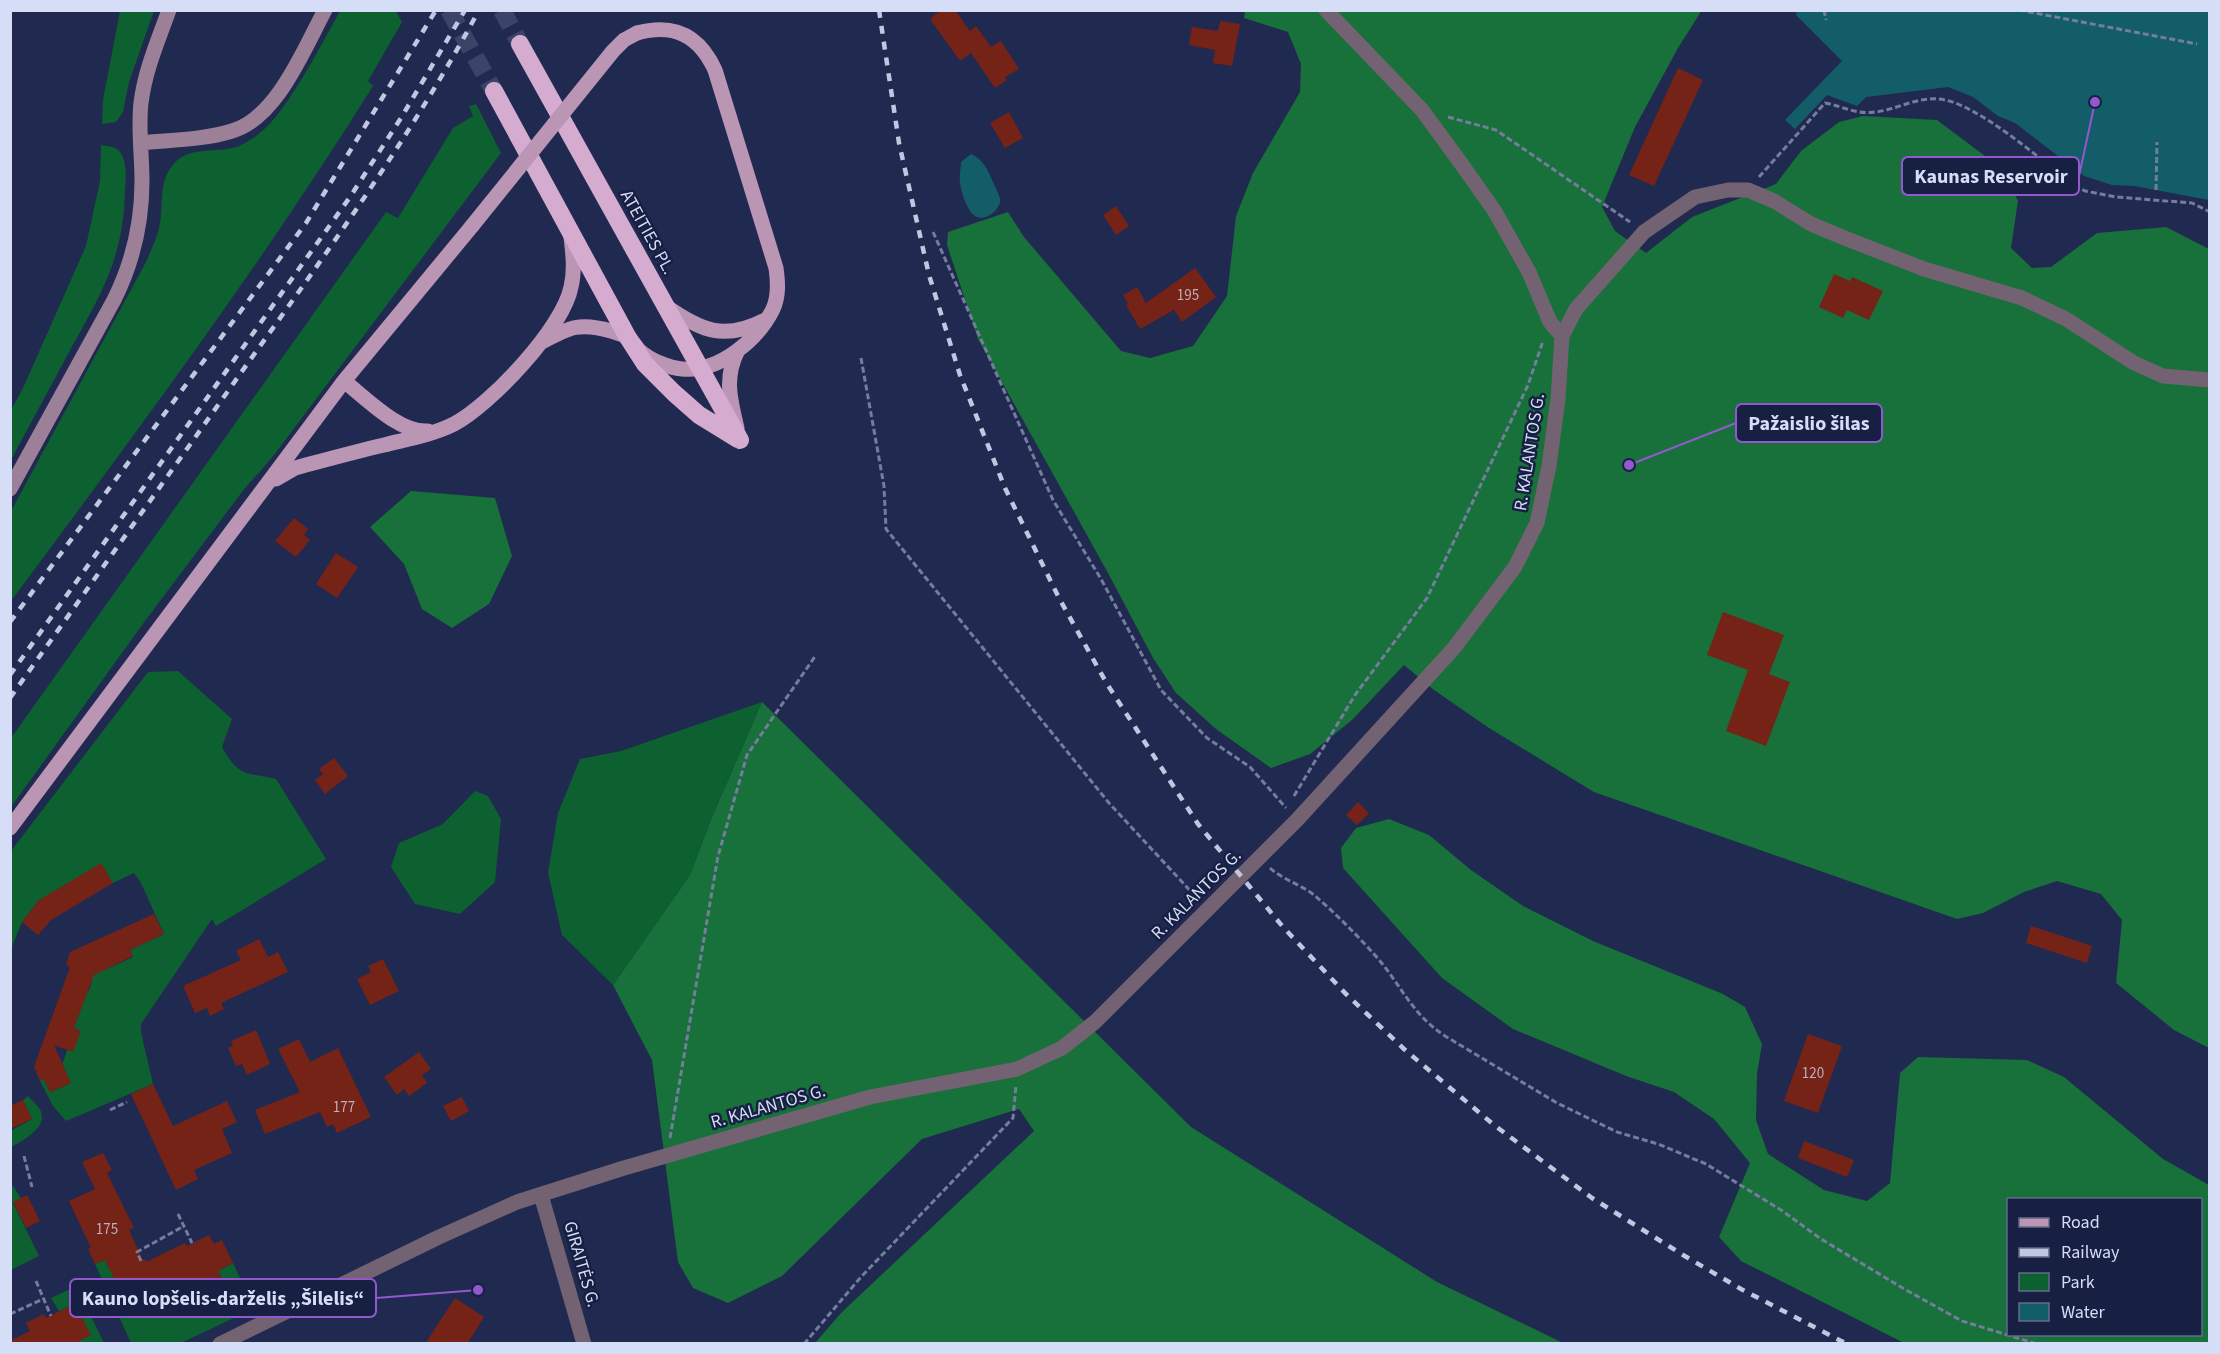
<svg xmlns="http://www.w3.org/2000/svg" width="2220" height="1354" viewBox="0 0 2220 1354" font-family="'Source Sans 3',sans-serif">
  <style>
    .green { fill: #0d602f }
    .forest { fill: #18703a; fill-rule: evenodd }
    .water { fill: #135d69 }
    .building { fill: #752317 }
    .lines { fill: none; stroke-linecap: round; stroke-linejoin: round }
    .highway-tunnel { stroke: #3b4468; stroke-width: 18; stroke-dasharray: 18 9; stroke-linecap: butt }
    .path { stroke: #757d9d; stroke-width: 3; stroke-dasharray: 6 3; stroke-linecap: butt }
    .street { stroke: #736271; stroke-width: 15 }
    .secondary { stroke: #9b8097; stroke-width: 15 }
    .primary { stroke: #ba96b4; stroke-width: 15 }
    .highway { stroke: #d5abcf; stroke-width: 18 }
    .rail { stroke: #bfc7e1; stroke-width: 4.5; stroke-dasharray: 8 8; stroke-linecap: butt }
    .primary-bridge { stroke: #ba96b4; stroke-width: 15 }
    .labels { text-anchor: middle; stroke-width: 5; stroke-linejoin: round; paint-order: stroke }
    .number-label { font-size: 15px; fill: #beaebe }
    .street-label { font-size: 18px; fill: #d6ddf6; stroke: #171f43 }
    .leader { fill: none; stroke: #9258cd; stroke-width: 2 }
    .callout-dot { fill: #9258cd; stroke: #171f43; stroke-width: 2 }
    .callout { fill: #171f43; stroke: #9258cd; stroke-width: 2 }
    .callout-label { font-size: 20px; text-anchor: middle; font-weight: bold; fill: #d6ddf6 }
  </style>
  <rect width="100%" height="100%" fill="#20294f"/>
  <path class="green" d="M120,11H154L129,82L123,112L116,122L102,124L103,100Z
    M340,11H396L402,22L368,81L373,86C262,264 136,433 11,601V511L146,262C150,252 155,242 158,232C165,209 157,185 172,166C187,146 211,153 232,148C239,147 249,141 256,136C285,117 322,43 340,11Z
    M476,104L501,153L271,459L245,488L145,621L11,807V738L386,212L398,218L453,128L473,116L469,106Z
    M101,145C105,146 111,146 115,148C128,154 126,178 125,190C124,258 101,294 69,352C50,388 30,424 11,460V410L23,388L86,246L100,181Z
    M178,671L232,719L222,747C239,777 244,772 276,779L326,859L216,926L212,919L141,1024V1032L153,1084L66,1121L53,1106L40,1081L44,1079L50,1092L71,1083L66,1073L61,1068L67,1050L80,1031L74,1028L85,990L89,991L92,981L87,979L91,970L109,968L133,957L130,950L164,934L141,883L134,873L113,883L39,900L22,922L11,949V851L148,672Z
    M762,702L712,817L690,875L613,985L562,935L548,873L558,813L580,759L621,751Z
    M475,791L488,796L501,819L495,882L460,914L415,904L391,867L399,843L443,824Z
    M28,1096C32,1101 39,1106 41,1112C47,1128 23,1141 11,1147L10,1131L32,1119L23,1100Z
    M10,1186H13L21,1198L13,1203L39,1256L11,1270Z
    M105,1260L109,1269L117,1265L131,1313L139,1309L143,1317L174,1302L171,1294L187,1293L202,1285L205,1290L223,1281L218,1271L233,1263L253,1305L251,1310L181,1343H131L95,1264Z
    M68,1290L80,1293L104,1343H75L90,1335L80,1314L73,1317L68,1307L59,1311L51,1298Z"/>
  <path class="forest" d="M1702,10L1678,48L1635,127L1602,207L1615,231L1646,253L1692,217L1776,184L1801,151L1839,122L1863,116L1937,120L2001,168L2018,201L2011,248L2032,268L2051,267L2097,233L2166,227L2209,249V1048L2174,1030L2116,983L2122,920L2101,894L2057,881L2024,892L1983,913L1957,919L1594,792L1489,728L1434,690L1404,665L1352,720L1310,754L1271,768L1216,729L1176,693L1153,658L1108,573L978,339L947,245L948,232L1008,212L1024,237L1121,351L1150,358L1193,346L1227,296L1236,216L1253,173L1300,92L1301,64L1288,32L1244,18L1245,11Z
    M411,491L495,498L512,556L489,604L452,628L422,609L404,564L370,527Z
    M762,702L1191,1127L1437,1282L1563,1343H815L841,1313L1034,1131L1019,1109L922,1139L782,1276L728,1303L693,1288L678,1262L652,1060L613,985L690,875L712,817Z
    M1389,819L1429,835L1471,870L1523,906L1593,941L1723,994L1745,1007L1762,1044L1757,1074L1756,1120L1768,1154L1824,1190L1867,1201L1890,1183L1900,1073L1918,1057L2027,1060L2064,1077L2163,1159L2209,1185V1343H1904L1741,1261L1719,1237L1750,1163L1714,1119L1674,1092L1626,1076L1513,1029L1442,978L1343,868L1341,848L1356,828ZM2008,1200H2200V1334H2008Z"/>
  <path class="water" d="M1797,11H2209V200L2134,186L2112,185L2084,176L2015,123L1998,116L1973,97L1948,87L1866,97L1857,106L1827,95L1795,129L1785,120L1842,61L1796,15Z
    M971,154C983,159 988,170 993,182C995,187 999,194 1000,199C1001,209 987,221 977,217C968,214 960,190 960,181C959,175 961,168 961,162Z"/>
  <path class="building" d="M941,10H955L970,31L976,26L991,47L1001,41L1019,69L1005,77L1007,80L995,88L971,53L960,61L930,19Z
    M1220,21L1240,24L1232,66L1213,63L1215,50L1189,45L1192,27L1218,31Z
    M1678,68L1703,80L1654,186L1629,175Z
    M1009,112L1023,138L1005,148L990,123Z
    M1116,206L1129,226L1116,235L1103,215Z
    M1195,268L1216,297L1182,322L1174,310L1140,329L1126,305L1128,304L1123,295L1137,287L1146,303Z
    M1834,274L1850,281L1852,277L1883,291L1869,320L1847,310L1843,318L1819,307Z
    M294,518L308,529L304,535L310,540L296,557L275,541Z
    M336,553L358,567L337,598L316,584Z
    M1723,612L1784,635L1769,674L1790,682L1766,746L1726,731L1748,670L1707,655Z
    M334,758L348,776L325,794L315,780L323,774L319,769Z
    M1358,802L1369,813L1357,825L1346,815Z
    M101,863L113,883L51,920L38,935L22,922L39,900Z
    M154,914L164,934L130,950L133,956L94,975L74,1028L81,1031L73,1052L54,1045L71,1083L50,1092L44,1079L40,1081L34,1067L70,967L66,965L70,952Z
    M2031,926L2092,946L2087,963L2026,943Z
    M259,939L268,957L278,952L288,972L221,1003L224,1009L210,1016L207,1008L195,1013L183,986L241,960L236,951Z
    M383,959L399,991L370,1005L357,979L371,972L368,966Z
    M256,1030L270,1064L247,1075L242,1064L236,1066L228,1048L233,1046L231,1041Z
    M1808,1034L1842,1046L1818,1113L1784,1101Z
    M299,1039L310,1062L338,1048L371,1117L337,1133L333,1124L327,1127L320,1112L265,1134L255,1110L300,1092L278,1049Z
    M419,1052L431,1069L422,1075L427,1083L409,1096L404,1089L397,1095L384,1077Z
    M153,1084L173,1126L227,1101L237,1122L222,1129L232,1153L194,1170L198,1179L176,1190L131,1094Z
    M462,1097L469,1111L451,1121L443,1106Z
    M23,1100L32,1119L10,1129V1106Z
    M1804,1141L1854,1160L1847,1177L1798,1158Z
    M103,1153L112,1170L107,1173L134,1228L129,1230L143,1260L145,1259L146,1262L185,1243L187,1246L209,1235L214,1244L222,1240L233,1263L218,1271L223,1281L205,1290L202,1285L142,1317L139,1309L131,1313L105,1260L95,1264L88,1249L91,1248L69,1201L95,1189L82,1162Z
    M27,1195L40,1221L26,1228L13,1202Z
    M455,1298L484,1317L467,1344H425Z
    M68,1307L73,1317L80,1314L91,1335L74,1344H10V1341L30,1331L26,1323L44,1314L46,1318Z"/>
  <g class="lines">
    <path class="highway-tunnel" d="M449,10L494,91
      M502,10L520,44"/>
    <path class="path" d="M1824,10L1826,20
      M2019,10L2197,44
      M1448,117L1496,130L1630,222
      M1759,177L1825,103C1842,106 1857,115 1875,112C1896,110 1916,97 1938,99C1975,101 2042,161 2074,185L2085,191L2116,197L2192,203L2210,212
      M2156,190L2157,142
      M933,232L1053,500L1101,579L1161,690L1207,738L1250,767L1286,808
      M861,358L884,486L886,529L1109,803L1196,897
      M1294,796L1355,695L1427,598L1528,385L1543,341
      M1270,868C1283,880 1300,884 1314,895C1334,912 1355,933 1373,953C1400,982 1410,1013 1445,1036L1557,1103L1617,1132L1658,1144L1706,1164L1781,1210L1821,1239L1906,1290L1962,1321L2037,1344
      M110,1110L127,1102
      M670,1138L718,856L747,755L816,655
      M24,1156L32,1187
      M178,1214L192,1243
      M141,1261L137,1252L184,1226
      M36,1281L51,1316
      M10,1314L43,1299
      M804,1344L861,1277L1013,1118L1016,1085"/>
    <path class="street" d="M1326,10L1422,110L1460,162L1494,210L1529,272L1550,322L1562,336
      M541,1195L584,1344
      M220,1344L439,1237L517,1202L624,1168L870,1097L1017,1069L1062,1048L1095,1022L1297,820L1454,648L1515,567L1537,523L1549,466L1558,399L1562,336L1576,309L1644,232L1695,197L1728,190H1748L1774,201L1811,224L1847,239L1924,269L2022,298L2066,319L2134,363L2163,376L2210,380"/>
    <path class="secondary" d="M141,143C171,140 203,140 232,131C277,118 304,49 325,10
      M10,489L114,300C133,262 142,224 142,181C142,155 138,128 141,103C145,70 158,41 169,10"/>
    <path class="primary" d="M667,307C700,330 724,341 763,321
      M542,342C570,327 580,322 611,331C616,333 624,334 628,338C633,341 636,347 640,351C650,360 669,368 682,369C718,373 758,340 773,309C779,296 778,282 776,268L715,70C699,35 674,23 637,33
      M344,381C366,398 399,433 428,431
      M737,428C730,399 724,377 738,350
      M276,479L295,468C325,460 354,452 384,445C408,439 432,435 454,424C490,405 563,328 571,287C575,271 573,254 571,237
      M10,828L344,381L472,226"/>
    <path class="highway" d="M520,44L740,440
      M494,91L627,336L645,364L674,393L699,415L738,439"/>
    <path class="rail" d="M879,10L899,143L929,275L960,375L1005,488L1059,598L1107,684L1198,824L1283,927L1345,993L1404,1049L1494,1125L1592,1198L1683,1255L1741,1289L1847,1344
      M10,622L306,223L436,10
      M10,675L350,197L401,118L465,10
      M10,698C90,585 170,473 250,360C331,247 413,133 479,10"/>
    <path class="primary-bridge" d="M472,226L613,51L624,40L637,33"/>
  </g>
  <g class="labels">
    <g class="number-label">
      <text x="1188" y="300">195</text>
      <text x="1813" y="1078">120</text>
      <text x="344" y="1112">177</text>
      <text x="107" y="1234">175</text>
    </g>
    <g class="street-label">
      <text transform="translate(648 232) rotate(61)" y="6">ATEITIES PL.</text>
      <text transform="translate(1529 452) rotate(-81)" y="6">R. KALANTOS G.</text>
      <text transform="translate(1196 894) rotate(-45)" y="6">R. KALANTOS G.</text>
      <text transform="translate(768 1106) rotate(-16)" y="6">R. KALANTOS G.</text>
      <text transform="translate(582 1264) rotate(74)" y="6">GIRAITĖS G.</text>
    </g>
  </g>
  <path class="leader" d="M2095 102L2079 176M1629 465L1736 423M478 1290L376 1298"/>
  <g class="callout-dot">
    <circle cx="2095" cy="102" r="6"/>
    <circle cx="1629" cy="465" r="6"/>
    <circle cx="478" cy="1290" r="6"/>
  </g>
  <g class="callout">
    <rect x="1902" y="157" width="177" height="38" rx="6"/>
    <rect x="1736" y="404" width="146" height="38" rx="6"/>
    <rect x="70" y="1279" width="306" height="38" rx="6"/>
  </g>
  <g class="callout-label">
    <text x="1991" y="183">Kaunas Reservoir</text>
    <text x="1809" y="430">Pažaislio šilas</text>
    <text x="223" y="1305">Kauno lopšelis-darželis „Šilelis“</text>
  </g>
  <rect width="2220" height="1354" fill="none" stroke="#d6ddf6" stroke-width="24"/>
  <rect x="2007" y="1198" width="195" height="138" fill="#171f43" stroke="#636b8b" stroke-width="1.5"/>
  <rect x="2019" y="1218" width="30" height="9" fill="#ba96b4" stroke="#636b8b" stroke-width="1.5"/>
  <text x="2061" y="1228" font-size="18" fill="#d6ddf6">Road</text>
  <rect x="2019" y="1248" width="30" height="9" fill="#bfc7e1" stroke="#636b8b" stroke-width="1.5"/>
  <text x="2061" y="1258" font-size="18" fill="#d6ddf6">Railway</text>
  <rect x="2019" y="1273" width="30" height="18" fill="#0d602f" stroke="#636b8b" stroke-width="1.5"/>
  <text x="2061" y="1288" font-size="18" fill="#d6ddf6">Park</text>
  <rect x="2019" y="1303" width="30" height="18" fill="#135d69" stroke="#636b8b" stroke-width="1.5"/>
  <text x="2061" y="1318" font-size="18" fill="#d6ddf6">Water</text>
</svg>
